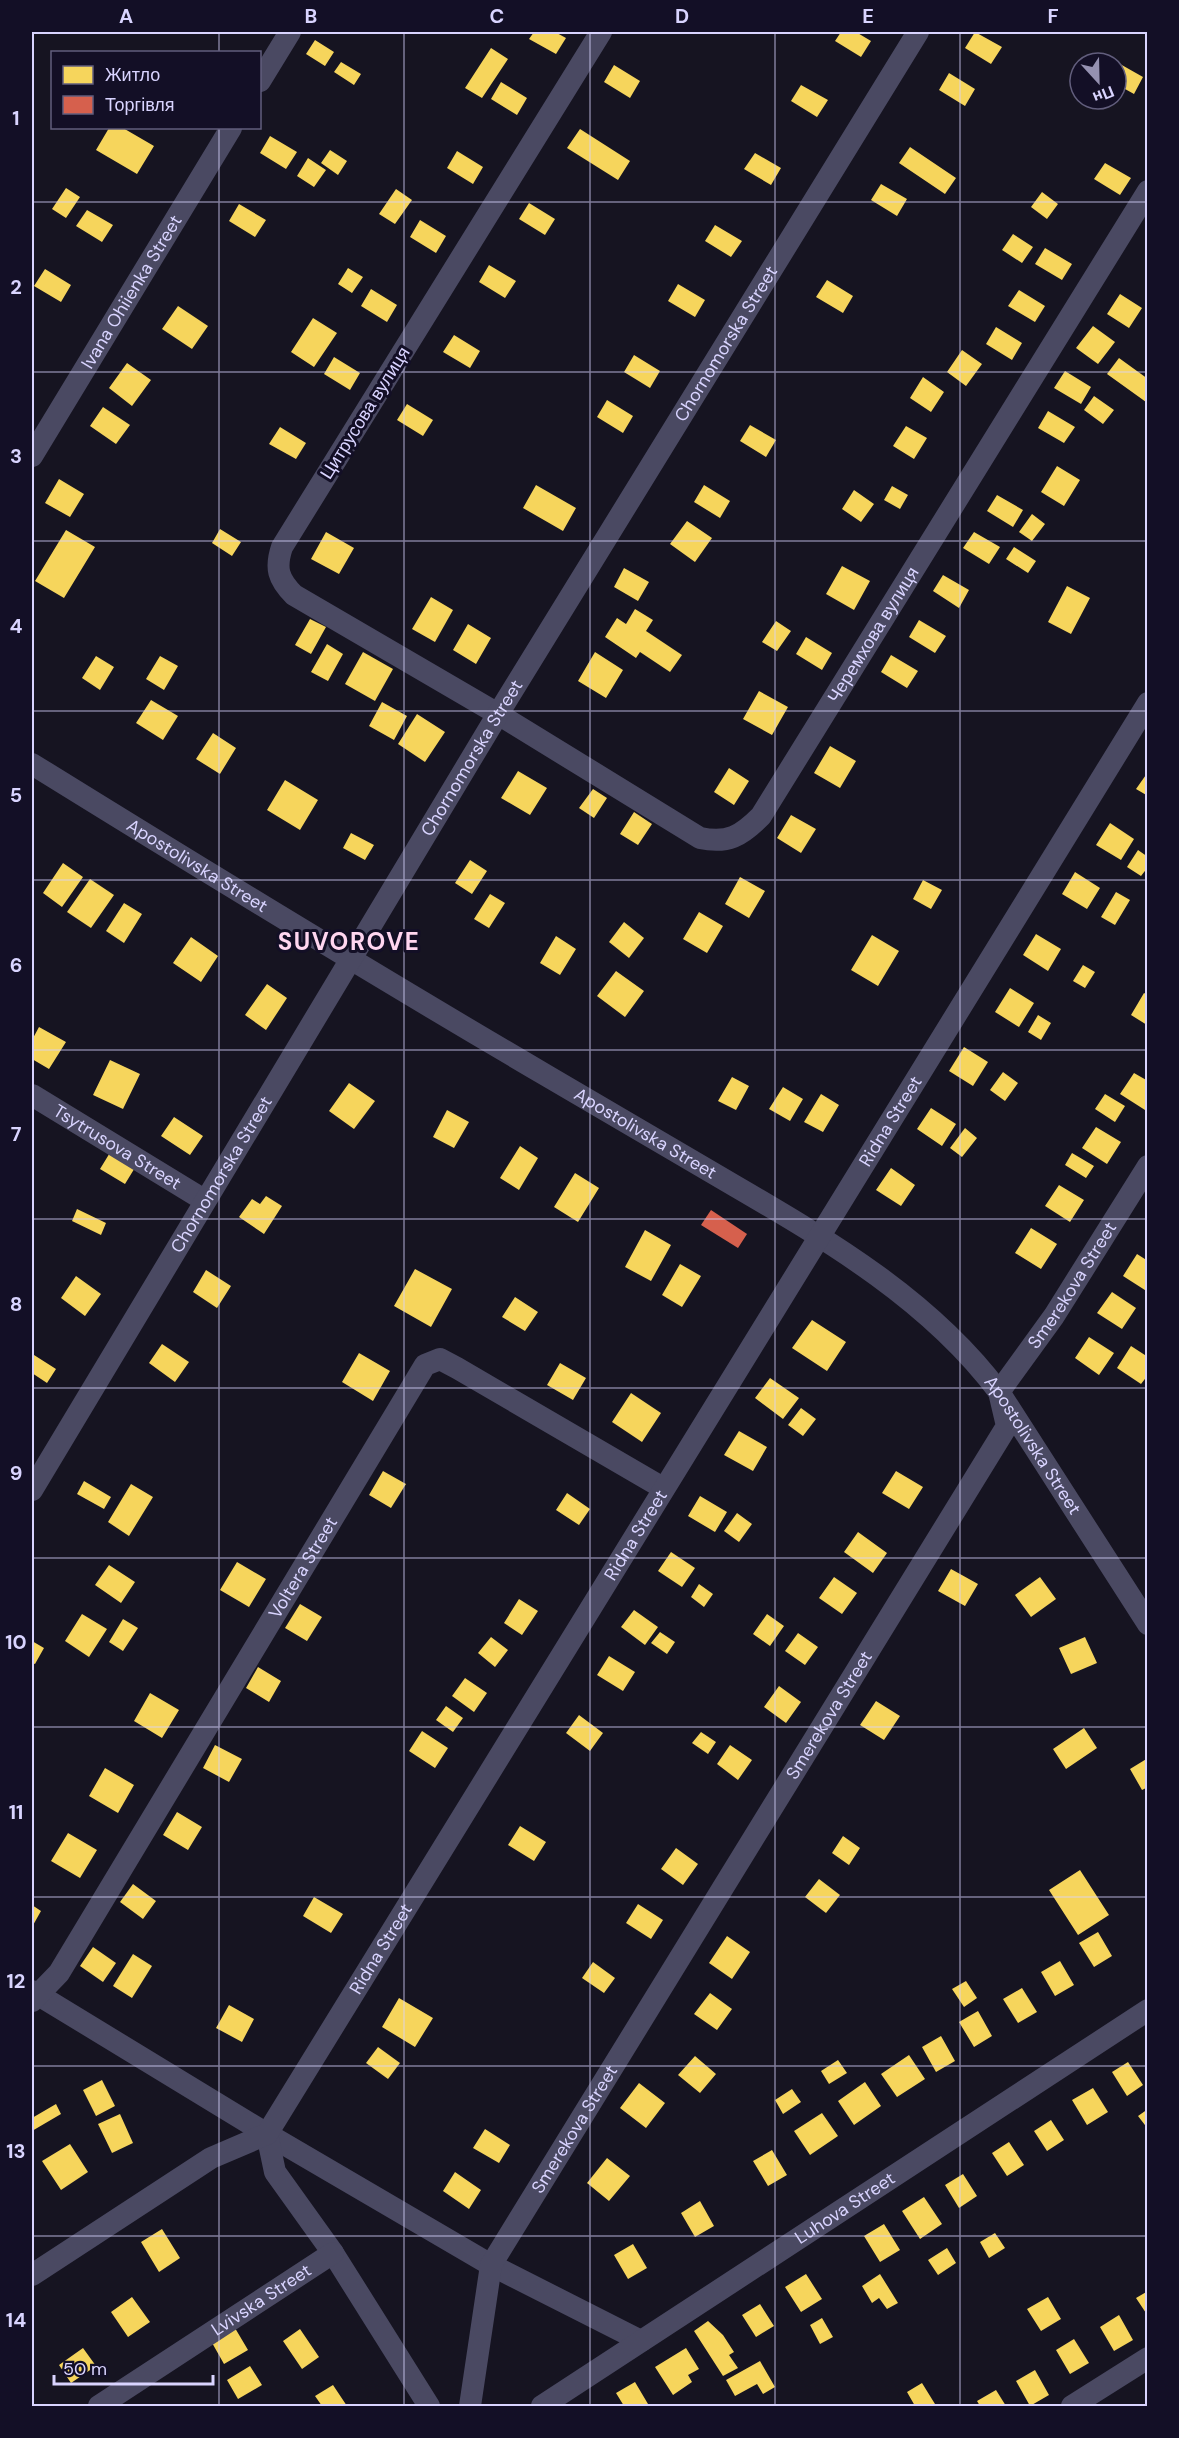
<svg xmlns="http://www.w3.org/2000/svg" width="1179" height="2438" viewBox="0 0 1179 2438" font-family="'DM Sans',sans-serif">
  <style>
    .homes { fill: #f6d55c }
    .shops { fill: #d6604d }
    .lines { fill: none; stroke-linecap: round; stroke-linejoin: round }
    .minor { stroke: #4a4962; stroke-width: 22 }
    .grid { fill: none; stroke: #d9d4ff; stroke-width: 1.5; stroke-opacity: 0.55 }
    .labels { text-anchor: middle; stroke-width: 6; stroke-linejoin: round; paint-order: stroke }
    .street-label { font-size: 18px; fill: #d9d4ff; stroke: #130f26 }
    .district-label { font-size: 24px; font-weight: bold; letter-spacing: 1.5px; fill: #ffd6f0; stroke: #130f26 }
    .neatline { fill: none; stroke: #d9d4ff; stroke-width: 2 }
    .grid-label { font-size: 20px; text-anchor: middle; font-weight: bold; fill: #d9d4ff }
  </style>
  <rect width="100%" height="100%" fill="#161421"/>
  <path class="homes" d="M534,32H555L566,38L556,54L529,39Z
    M841,32H856L871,41L861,57L835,41Z
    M975,32L1002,47L991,64L965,48Z
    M315,40L334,52L325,66L306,54Z
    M491,48L508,59L482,98L465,88Z
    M341,62L361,74L354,85L334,72Z
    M1120,64L1143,77L1134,94L1116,84V71Z
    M614,65L640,81L630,98L604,82Z
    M949,73L975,89L965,106L939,90Z
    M501,82L527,98L517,115L491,99Z
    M801,85L828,100L817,117L791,101Z
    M109,128H123L154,146L137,174L96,150Z
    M580,129L630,161L618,180L567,148Z
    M270,136L297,152L286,169L260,153Z
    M910,147L956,178L945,194L899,163Z
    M330,150L347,161L338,175L321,163Z
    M457,151L483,167L473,184L447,168Z
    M755,153L781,168L771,185L744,169Z
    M308,158L326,170L314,187L297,176Z
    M1105,163L1131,178L1120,195L1094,179Z
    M881,184L907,199L897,216L871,200Z
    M66,188L80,197L66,218L52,209Z
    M396,189L412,200L395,224L379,214Z
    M1042,192L1058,204L1047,219L1031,207Z
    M529,203L555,219L545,235L519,219Z
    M239,204L266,220L255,237L229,221Z
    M87,210L113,225L102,242L76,226Z
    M420,220L446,236L436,253L410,237Z
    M715,225L742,241L731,257L705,241Z
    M1013,234L1033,247L1022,263L1002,250Z
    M1045,248L1072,264L1062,280L1035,264Z
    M489,265L516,281L505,298L479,282Z
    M348,268L363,277L352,293L338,284Z
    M45,269L71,285L61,302L34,286Z
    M827,280L853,296L843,313L816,297Z
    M678,284L705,300L695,317L668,301Z
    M371,289L397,305L387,322L361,306Z
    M1019,290L1045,306L1035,322L1008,306Z
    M1120,294L1142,308L1129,328L1107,314Z
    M178,306L208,326L192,349L162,329Z
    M313,318L337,333L314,367L291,352Z
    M1093,326L1115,342L1098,364L1076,348Z
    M996,327L1022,343L1012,360L986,344Z
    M454,335L480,351L470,368L443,352Z
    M962,350L982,364L966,386L947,372Z
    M634,355L660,371L650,388L624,372Z
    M334,357L360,373L350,390L324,374Z
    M1119,358L1148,379L1146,402L1107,374Z
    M127,363L151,380L132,406L109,388Z
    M1065,371L1091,387L1081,404L1054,388Z
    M923,377L944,392L931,412L910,398Z
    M1094,396L1114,410L1103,424L1084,410Z
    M607,400L633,416L623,433L597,417Z
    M407,404L433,420L423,436L397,420Z
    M103,407L130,425L116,444L90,426Z
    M1048,411L1075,427L1064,443L1038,428Z
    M750,425L776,440L766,457L740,441Z
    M906,426L927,438L914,459L893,446Z
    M280,427L306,443L296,459L269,444Z
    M1057,466L1080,480L1064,506L1041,492Z
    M59,479L84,494L70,517L45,503Z
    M536,485L576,508L563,531L523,508Z
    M704,485L730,501L720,518L694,502Z
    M892,486L908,495L900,509L884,500Z
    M854,490L874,504L861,522L842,509Z
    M997,495L1023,510L1013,527L987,511Z
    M1032,514L1045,524L1032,541L1019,532Z
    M687,521L712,538L695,562L670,544Z
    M220,529L241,542L232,556L212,543Z
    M66,530L95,547L64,598L35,581Z
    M326,532L354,548L339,574L311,559Z
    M974,532L1000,547L989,564L963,548Z
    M1014,547L1036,561L1028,573L1006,559Z
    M842,566L870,581L854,610L826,594Z
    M624,568L649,582L638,601L614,587Z
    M943,575L969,590L959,608L933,591Z
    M1067,586L1090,598L1071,634L1048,622Z
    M431,597L453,610L435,642L412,629Z
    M635,609L653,620L646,631L682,655L670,672L640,652L636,658L605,637L617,618L626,624Z
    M310,619L326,627L311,654L295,645Z
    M919,620L946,636L935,653L909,637Z
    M776,621L791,631L777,651L762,642Z
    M468,624L491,638L476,664L453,650Z
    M806,637L832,653L822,670L796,654Z
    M327,644L343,654L328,681L311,672Z
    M363,652L393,669L375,701L345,684Z
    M595,652L623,670L606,698L578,681Z
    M891,655L918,671L907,688L881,672Z
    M96,656L114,667L100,690L82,678Z
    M160,656L178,666L164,690L146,679Z
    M759,691L788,707L772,735L743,719Z
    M151,700L178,716L163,740L136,723Z
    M382,702L407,716L394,740L369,726Z
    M417,714L445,732L425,762L398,744Z
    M213,733L236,748L220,774L196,759Z
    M830,746L856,761L840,788L814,773Z
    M729,768L749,781L734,805L714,792Z
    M518,771L547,788L530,815L501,798Z
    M1148,772V796L1136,789Z
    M285,780L318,800L300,830L267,810Z
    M593,789L607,798L594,818L579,808Z
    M634,812L652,824L638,845L620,834Z
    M791,815L816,829L801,853L777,838Z
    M1110,823L1134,839L1121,860L1096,845Z
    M351,833L374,845L365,860L343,848Z
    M1138,850L1148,857V867L1141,876L1127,867Z
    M470,860L487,871L472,894L455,883Z
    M63,863L83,877L62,907L43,893Z
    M1075,872L1100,888L1087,909L1062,894Z
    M740,877L765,891L749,918L725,904Z
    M90,879L114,895L91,928L67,912Z
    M923,880L942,890L931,909L913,899Z
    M1116,892L1130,900L1115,925L1101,917Z
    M490,894L505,903L489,928L474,919Z
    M124,903L142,914L124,943L106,931Z
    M699,912L723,926L707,953L683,939Z
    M624,922L644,938L629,958L609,942Z
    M1036,934L1061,949L1048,971L1023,955Z
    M872,935L899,951L878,986L851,970Z
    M556,936L576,949L560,975L540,963Z
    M191,937L218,956L201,982L173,963Z
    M1083,965L1095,972L1085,988L1073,981Z
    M616,971L644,991L625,1017L597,996Z
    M267,984L287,998L266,1030L245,1015Z
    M1010,988L1034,1003L1019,1027L995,1012Z
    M1144,993L1148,995L1147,1025L1131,1015Z
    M1038,1015L1051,1023L1041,1040L1028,1032Z
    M39,1027L66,1042L49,1069L32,1059V1040Z
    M964,1047L988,1062L973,1086L949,1071Z
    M110,1060L140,1074L123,1109L93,1095Z
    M1003,1072L1018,1083L1005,1101L990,1090Z
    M1134,1073L1148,1081V1107L1145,1110L1120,1094Z
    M732,1077L749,1086L736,1110L718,1101Z
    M349,1083L375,1101L354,1129L329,1111Z
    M783,1087L803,1099L790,1121L769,1109Z
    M821,1094L839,1105L823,1132L804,1122Z
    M1105,1094L1125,1106L1115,1122L1095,1109Z
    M931,1108L956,1124L942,1146L917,1129Z
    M447,1110L469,1122L454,1148L433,1137Z
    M174,1117L203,1136L190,1155L161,1136Z
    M1096,1127L1121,1142L1107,1164L1082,1148Z
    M965,1128L977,1138L962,1157L950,1148Z
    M520,1146L538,1158L519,1190L500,1178Z
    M111,1151L136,1166L125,1184L100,1169Z
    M1072,1153L1094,1166L1086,1178L1065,1165Z
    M891,1168L915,1185L901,1206L876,1190Z
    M575,1173L599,1188L578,1222L554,1207Z
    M1059,1185L1084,1200L1070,1222L1045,1206Z
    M266,1196L282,1206L264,1234L239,1217L252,1199L260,1204Z
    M77,1209L106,1223L101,1235L72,1221Z
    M1031,1228L1057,1244L1041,1269L1015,1253Z
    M645,1230L671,1245L651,1281L625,1267Z
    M1137,1254L1148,1261V1292L1123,1276Z
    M680,1264L701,1276L682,1307L662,1295Z
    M415,1269L452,1289L431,1327L394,1306Z
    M206,1270L231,1286L217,1308L193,1292Z
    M76,1276L101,1294L85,1316L61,1298Z
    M1112,1292L1136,1308L1122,1329L1097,1313Z
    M515,1297L538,1312L525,1331L502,1317Z
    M812,1320L846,1342L827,1371L792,1348Z
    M1089,1337L1114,1353L1099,1375L1075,1358Z
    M162,1344L189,1362L175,1382L149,1363Z
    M1131,1346L1148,1357V1375L1141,1384L1117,1368Z
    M359,1353L390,1371L373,1401L342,1382Z
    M34,1355L56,1369L47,1383L32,1373V1359Z
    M560,1363L586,1378L573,1400L547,1385Z
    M770,1378L799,1398L783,1419L755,1398Z
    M631,1393L661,1413L642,1442L612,1422Z
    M801,1408L816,1419L803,1436L788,1425Z
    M739,1431L767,1447L753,1471L724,1455Z
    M383,1471L406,1484L391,1508L369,1495Z
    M896,1471L923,1487L909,1509L882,1493Z
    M84,1481L111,1497L104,1509L77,1494Z
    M131,1484L153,1497L129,1536L108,1522Z
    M567,1493L590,1509L579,1525L556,1510Z
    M700,1496L727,1512L715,1532L688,1516Z
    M737,1513L752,1524L739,1542L724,1531Z
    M858,1532L887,1553L873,1573L844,1552Z
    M671,1552L695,1568L682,1587L658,1571Z
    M237,1562L266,1579L249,1607L220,1590Z
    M109,1565L135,1582L121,1603L95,1585Z
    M951,1569L978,1584L965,1606L938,1591Z
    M834,1577L857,1593L842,1614L819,1598Z
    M1040,1577L1056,1599L1031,1617L1015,1595Z
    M699,1584L713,1594L704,1607L691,1597Z
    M519,1599L538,1611L522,1635L504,1623Z
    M300,1604L322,1617L307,1641L285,1628Z
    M634,1610L658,1627L645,1645L621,1627Z
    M82,1614L107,1629L89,1657L65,1641Z
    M767,1614L784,1626L770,1646L753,1634Z
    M123,1619L138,1628L123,1651L109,1642Z
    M660,1632L675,1642L667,1654L651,1643Z
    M798,1633L818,1647L805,1665L785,1651Z
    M491,1637L508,1650L495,1667L478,1653Z
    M1085,1637L1097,1663L1071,1674L1059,1648Z
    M32,1641L44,1648L35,1664L32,1663Z
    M609,1656L635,1672L623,1691L597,1675Z
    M258,1667L281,1681L269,1702L246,1688Z
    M465,1678L487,1693L474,1712L452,1696Z
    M779,1686L801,1702L786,1723L764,1707Z
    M150,1693L179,1710L162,1738L134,1721Z
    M876,1701L900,1716L884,1740L860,1725Z
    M446,1706L463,1718L453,1732L436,1720Z
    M579,1715L603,1733L590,1751L566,1733Z
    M1084,1728L1097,1748L1066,1769L1053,1749Z
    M422,1731L448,1748L435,1768L409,1751Z
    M701,1732L716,1742L708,1754L692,1743Z
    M215,1745L242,1759L229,1782L203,1768Z
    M730,1745L752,1760L738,1780L717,1764Z
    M1148,1758V1787L1142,1790L1130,1769Z
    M105,1768L134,1785L118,1813L89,1796Z
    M177,1812L202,1827L188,1850L163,1835Z
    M520,1826L546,1842L534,1861L508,1845Z
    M68,1833L97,1850L80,1878L51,1861Z
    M843,1836L860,1848L849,1865L832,1853Z
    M676,1848L698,1864L683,1885L661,1869Z
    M1080,1870L1109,1915L1078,1935L1049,1890Z
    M819,1879L840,1895L826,1913L805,1897Z
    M133,1884L156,1901L143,1919L120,1902Z
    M314,1897L343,1914L331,1933L303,1916Z
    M638,1904L663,1920L651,1939L626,1923Z
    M32,1905L41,1911L32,1927Z
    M1098,1932L1112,1956L1094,1967L1079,1943Z
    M727,1936L750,1952L732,1979L709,1963Z
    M93,1947L116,1963L103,1982L80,1966Z
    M133,1954L152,1966L132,1998L113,1986Z
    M1060,1961L1074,1985L1055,1996L1041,1972Z
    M593,1962L615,1978L604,1993L582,1978Z
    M966,1981L977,1998L964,2007L952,1989Z
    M1022,1988L1037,2012L1018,2023L1003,1999Z
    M710,1993L732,2009L717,2030L694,2014Z
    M399,1998L433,2018L415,2047L382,2027Z
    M229,2005L254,2019L242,2042L216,2028Z
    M978,2011L992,2036L974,2047L959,2022Z
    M941,2036L955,2061L936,2072L922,2047Z
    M378,2047L400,2063L388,2079L366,2063Z
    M909,2055L925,2079L897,2097L881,2074Z
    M695,2056L716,2074L700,2093L678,2075Z
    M838,2060L847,2073L829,2084L821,2071Z
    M1128,2062L1143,2085L1127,2096L1112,2072Z
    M102,2080L115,2106L96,2116L83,2090Z
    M865,2082L881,2106L854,2125L838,2101Z
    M639,2083L665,2103L646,2128L620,2108Z
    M1093,2088L1108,2112L1087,2125L1072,2100Z
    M792,2089L801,2102L783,2114L775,2100Z
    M56,2104L61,2114L32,2131V2118Z
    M1148,2109V2129L1138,2116Z
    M822,2113L838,2136L810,2155L794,2131Z
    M120,2114L133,2143L112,2153L98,2124Z
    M1051,2120L1064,2140L1047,2151L1034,2131Z
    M485,2129L510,2145L499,2163L473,2148Z
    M1009,2142L1024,2165L1007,2176L992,2153Z
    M70,2144L88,2172L61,2190L42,2161Z
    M772,2150L787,2175L768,2186L753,2161Z
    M607,2158L630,2176L609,2201L587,2183Z
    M455,2172L481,2190L469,2209L443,2191Z
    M963,2174L977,2196L959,2208L945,2185Z
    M924,2197L942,2224L920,2239L902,2211Z
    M700,2201L714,2226L695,2237L681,2213Z
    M884,2224L900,2250L880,2262L864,2236Z
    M162,2229L180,2258L159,2272L141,2242Z
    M995,2233L1005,2248L989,2258L980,2242Z
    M633,2244L647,2268L628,2279L614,2255Z
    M947,2248L956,2263L938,2275L928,2260Z
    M806,2274L822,2299L801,2312L785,2287Z
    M880,2274L898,2303L887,2309L879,2298L872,2303L862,2286Z
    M1148,2291V2316L1136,2298Z
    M132,2297L150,2322L128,2337L111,2312Z
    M1048,2297L1061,2319L1041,2331L1027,2309Z
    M760,2304L774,2326L756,2337L742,2315Z
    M1119,2315L1133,2340L1114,2351L1100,2327Z
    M822,2318L833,2337L820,2344L810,2325Z
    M708,2321L723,2335L734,2352L729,2355L738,2368L723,2376L694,2331Z
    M235,2328L248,2350L224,2364L211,2341Z
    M300,2329L319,2357L302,2369L283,2341Z
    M1074,2339L1089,2363L1070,2374L1056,2350Z
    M83,2348L96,2366L71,2383L59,2365Z
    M686,2348L699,2369L688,2375L692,2382L673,2395L655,2367Z
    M760,2361L775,2387L763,2394L757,2384L735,2396L726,2380Z
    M250,2366L262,2385L238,2399L227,2380Z
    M1035,2370L1049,2395L1030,2406L1016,2381Z
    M635,2382L648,2404L644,2406H624L616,2393Z
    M922,2383L935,2404L931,2406H915L907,2392Z
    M333,2385L347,2406H322L315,2396Z
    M996,2390L1006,2406H980L977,2401Z"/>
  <path class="shops" d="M711,1210L747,1234L738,1248L701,1225Z"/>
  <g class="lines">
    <g class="minor">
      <path id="s1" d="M601,32L282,547C275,568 278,579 294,595L498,714L700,838C728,844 741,836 761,816L1148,191"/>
      <path d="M260,81L290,32"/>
      <path id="s2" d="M32,456L231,128"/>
      <path id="s3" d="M32,764C203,870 375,975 549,1077C611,1113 673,1150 735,1186C831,1242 931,1301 999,1392L1148,1624"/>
      <path id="s4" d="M32,1095L204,1200"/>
      <path id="s5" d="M32,1490L498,714L918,32"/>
      <path d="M32,1991L267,2134L491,2265L641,2341"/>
      <path id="s6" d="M32,2001L59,1973L425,1365L440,1359L457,1368L663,1488"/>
      <path d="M267,2134L275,2172L333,2253L429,2406"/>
      <path id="s7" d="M32,2275L211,2158L267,2134L1148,703"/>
      <path id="s8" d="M99,2406L333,2253"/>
      <path id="s9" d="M470,2406L491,2265L1007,1426L999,1392L1054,1316L1148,1166"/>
      <path id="s10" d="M542,2406L1148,2010"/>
      <path d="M1072,2406L1148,2358"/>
    </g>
  </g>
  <path class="grid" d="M219,32V52M404,32V2406M590,32V2406M775,32V2406M960,32V2406M219,128V2406M32,202H1148M32,372H1148M32,541H1148M32,711H1148M32,880H1148M32,1050H1148M32,1219H1148M32,1388H1148M32,1558H1148M32,1727H1148M32,1897H1148M32,2066H1148M32,2236H1148"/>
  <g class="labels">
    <g class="street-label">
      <text dy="6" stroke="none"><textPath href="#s2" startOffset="192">Ivana Ohiienka Street</textPath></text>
      <text dy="6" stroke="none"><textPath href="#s5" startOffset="1340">Chornomorska Street</textPath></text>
      <text transform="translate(365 413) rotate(-58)" y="6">Цитрусова вулиця</text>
      <text dy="6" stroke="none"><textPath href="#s1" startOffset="1414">Черемхова вулиця</textPath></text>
      <text dy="6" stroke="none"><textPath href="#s5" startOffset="854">Chornomorska Street</textPath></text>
      <text dy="6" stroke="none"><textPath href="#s3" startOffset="194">Apostolivska Street</textPath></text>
      <text dy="6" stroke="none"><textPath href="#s7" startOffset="1464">Ridna Street</textPath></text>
      <text dy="6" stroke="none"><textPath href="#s3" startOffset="716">Apostolivska Street</textPath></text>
      <text dy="6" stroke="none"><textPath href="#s4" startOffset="100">Tsytrusova Street</textPath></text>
      <text dy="6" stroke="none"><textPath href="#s5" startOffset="368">Chornomorska Street</textPath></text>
      <text dy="6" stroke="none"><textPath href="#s9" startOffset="1292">Smerekova Street</textPath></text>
      <text dy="6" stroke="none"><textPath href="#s3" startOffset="1220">Apostolivska Street</textPath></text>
      <text dy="6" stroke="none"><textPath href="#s7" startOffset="978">Ridna Street</textPath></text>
      <text dy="6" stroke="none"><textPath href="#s6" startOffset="512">Voltera Street</textPath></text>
      <text dy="6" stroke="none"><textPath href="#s9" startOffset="788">Smerekova Street</textPath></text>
      <text dy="6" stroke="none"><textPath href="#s7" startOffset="492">Ridna Street</textPath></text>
      <text dy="6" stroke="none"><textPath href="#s9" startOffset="302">Smerekova Street</textPath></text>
      <text dy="6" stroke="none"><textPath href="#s10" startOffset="362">Luhova Street</textPath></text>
      <text dy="6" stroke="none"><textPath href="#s8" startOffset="194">Lvivska Street</textPath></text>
    </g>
    <g class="district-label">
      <text x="349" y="950">SUVOROVE</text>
    </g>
  </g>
  <rect width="1179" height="2438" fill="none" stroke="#130f26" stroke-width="66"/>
  <rect x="51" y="51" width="210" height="78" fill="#130f26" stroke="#625e7d" stroke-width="1.5"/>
  <rect x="63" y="66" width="30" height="18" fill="#f6d55c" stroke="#625e7d" stroke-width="1.5"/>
  <text x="105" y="81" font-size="18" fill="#d9d4ff">Житло</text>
  <rect x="63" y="96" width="30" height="18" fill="#d6604d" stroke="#625e7d" stroke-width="1.5"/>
  <text x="105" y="111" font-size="18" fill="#d9d4ff">Торгівля</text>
  <g transform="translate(1098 81) rotate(158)"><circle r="28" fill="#130f26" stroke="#625e7d" stroke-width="1.5"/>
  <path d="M0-4.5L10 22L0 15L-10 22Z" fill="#9591b1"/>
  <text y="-9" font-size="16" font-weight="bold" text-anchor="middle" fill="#d9d4ff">Пн</text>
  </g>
  <path d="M54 2375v9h159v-9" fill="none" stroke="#d9d4ff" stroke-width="3"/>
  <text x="63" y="2375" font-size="18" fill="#d9d4ff" stroke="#130f26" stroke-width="4.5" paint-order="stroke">50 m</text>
  <rect x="33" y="33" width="1113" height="2372" class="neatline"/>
  <g class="grid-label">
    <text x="126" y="23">A</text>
    <text x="311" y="23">B</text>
    <text x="497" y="23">C</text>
    <text x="682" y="23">D</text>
    <text x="868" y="23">E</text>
    <text x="1053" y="23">F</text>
    <text x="16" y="125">1</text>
    <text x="16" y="294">2</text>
    <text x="16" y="463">3</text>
    <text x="16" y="633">4</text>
    <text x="16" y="802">5</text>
    <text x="16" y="972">6</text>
    <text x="16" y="1141">7</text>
    <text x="16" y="1311">8</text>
    <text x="16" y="1480">9</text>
    <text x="16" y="1649">10</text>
    <text x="16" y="1819">11</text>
    <text x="16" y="1988">12</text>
    <text x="16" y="2158">13</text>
    <text x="16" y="2327">14</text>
  </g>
</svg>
